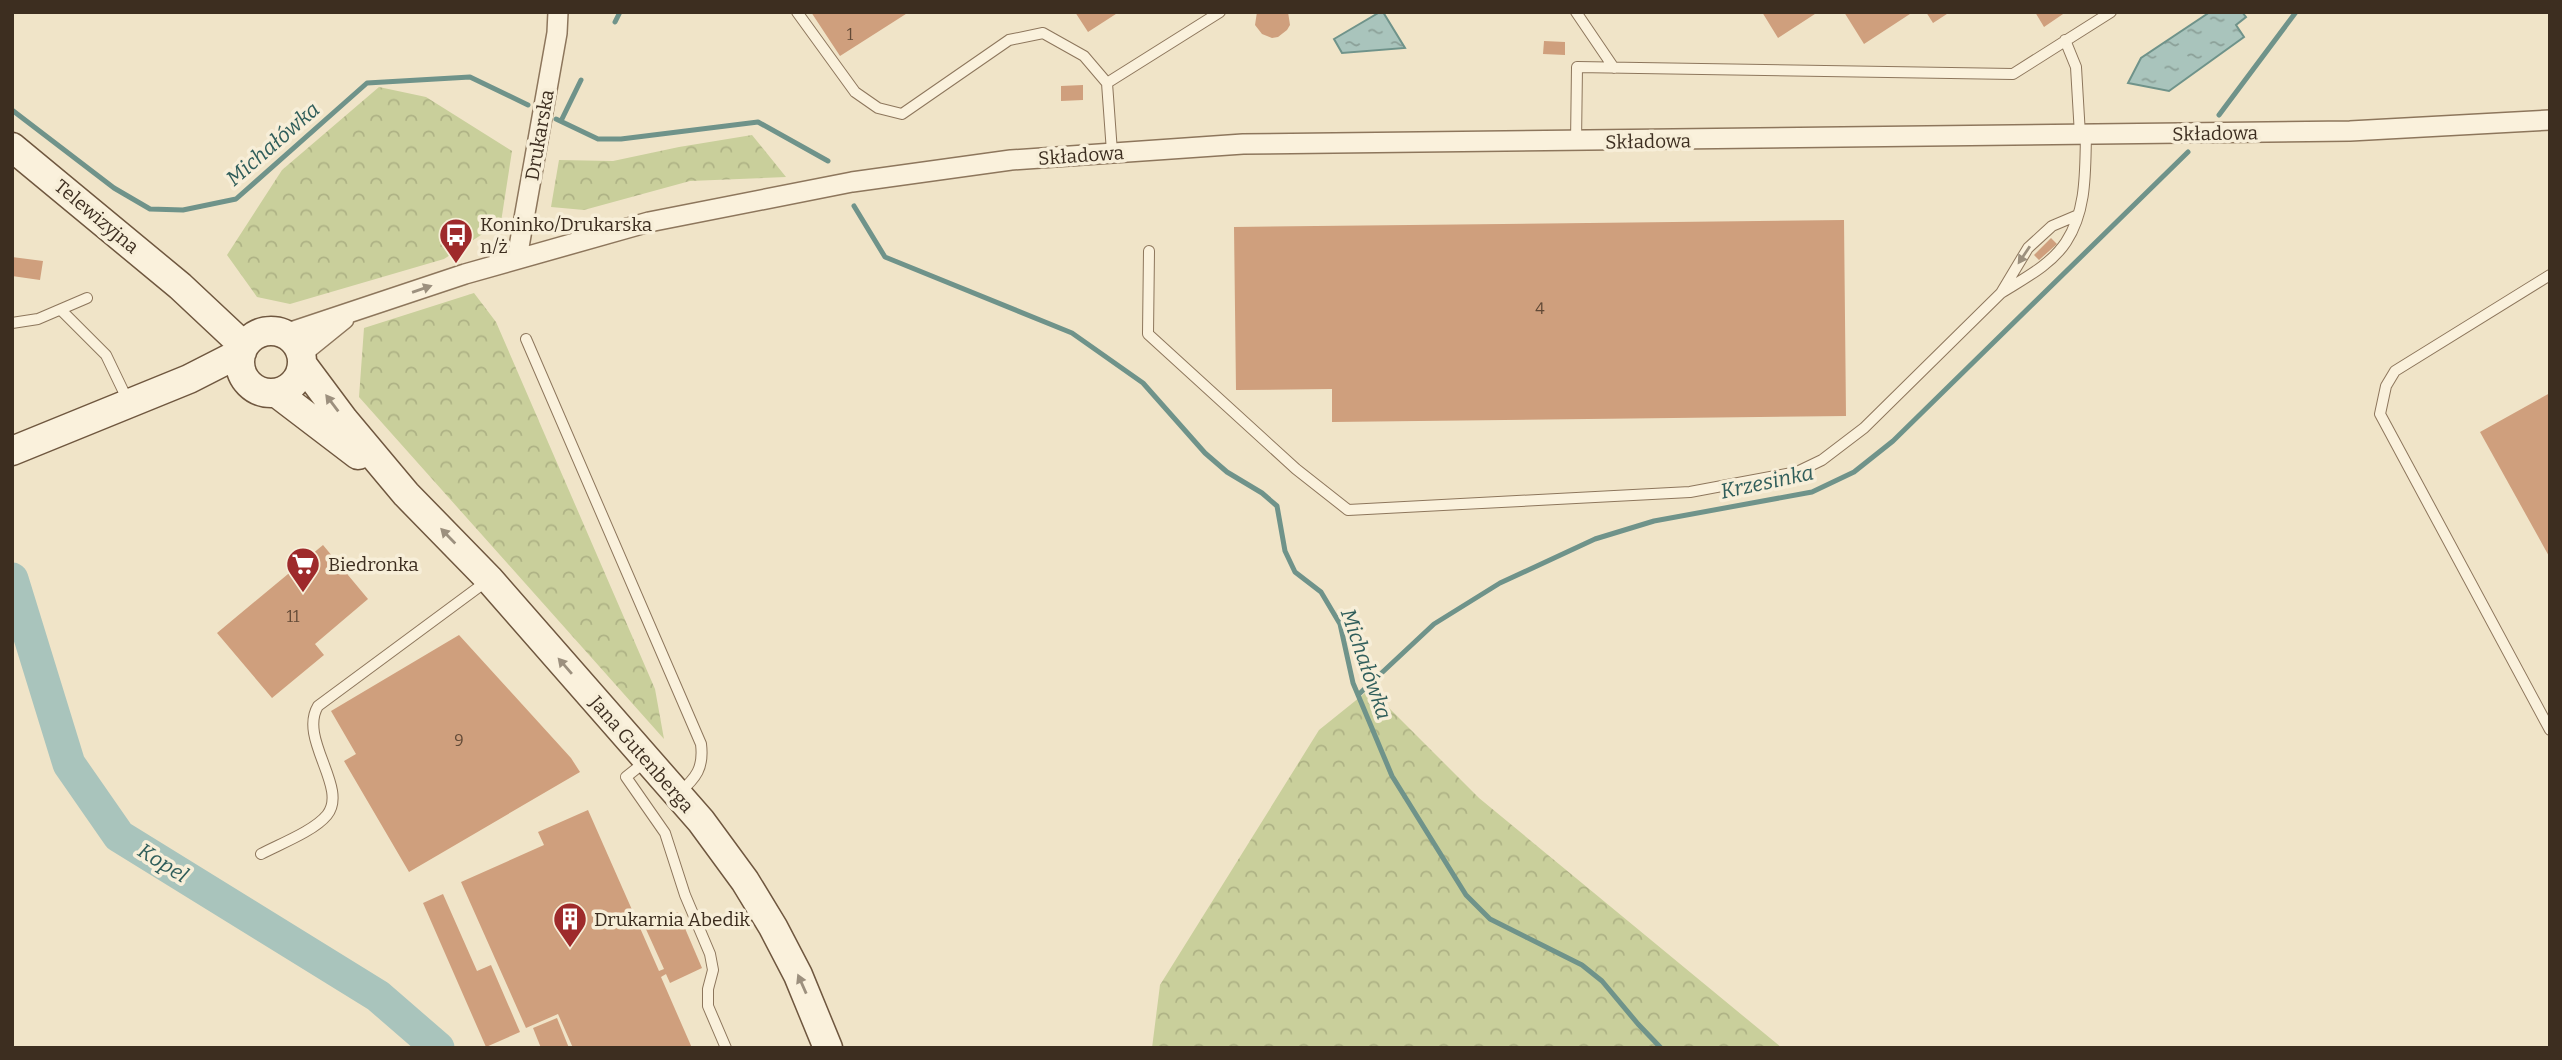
<svg xmlns="http://www.w3.org/2000/svg" width="2562" height="1060" viewBox="0 0 2562 1060" font-family="Bitter,serif">
  <style>
    .forest { fill: url(#forest-crowns) }
    .water { fill: url(#water-ripples); stroke: #6f938a; stroke-width: 2 }
    .lines { fill: none; stroke-linecap: round; stroke-linejoin: round }
    .stream { stroke: #6f938a; stroke-width: 5 }
    .river { stroke: #a9c4bc; stroke-width: 33 }
    .building { fill: #cf9f7d }
    .lane-casing { stroke: #8d765c; stroke-width: 12 }
    .street-casing { stroke: #8d765c; stroke-width: 22 }
    .secondary-casing { stroke: #6f573f; stroke-width: 31 }
    .lane { stroke: #faf1dc; stroke-width: 10 }
    .street { stroke: #faf1dc; stroke-width: 19 }
    .secondary { stroke: #faf1dc; stroke-width: 28 }
    .oneway { fill: #9c907e }
    .labels { text-anchor: middle; stroke-width: 7; stroke-linejoin: round; paint-order: stroke }
    .number-label { font-size: 16px; fill: #624a37 }
    .street-label { font-size: 19px; fill: #3d2e20; stroke: #f7eed8 }
    .poi-label { font-size: 19px; fill: #3d2e20; stroke: #f7eed8; text-anchor: start }
    .water-label { font-size: 21px; font-style: italic; fill: #2f5d5a; stroke: #f7eed8 }
  </style>
  <defs>
    <pattern id="forest-crowns" width="20" height="18" patternUnits="userSpaceOnUse" patternTransform="scale(1.75)"><rect width="20" height="18" fill="#c9cf9b"/><path d="M2 6a3 3 0 1 1 6 0M12 15a3 3 0 1 1 6 0" fill="none" stroke="#aeb285"/></pattern>
    <pattern id="water-ripples" width="26" height="14" patternUnits="userSpaceOnUse" patternTransform="scale(1.75)"><rect width="26" height="14" fill="#a9c4bc"/><path d="M2 4q2-2 4 0t4 0M15 11q2-2 4 0t4 0" fill="none" stroke="#8ba098"/></pattern>
  </defs>
  <rect width="100%" height="100%" fill="#f0e4c8"/>
  <path class="forest" d="M379,87L426,97L512,151L501,222L444,259L290,304L257,297L227,255L282,170Z
    M752,135L786,177L690,181L584,210L551,207L559,160L613,161L679,147Z
    M474,293L496,322L655,689L664,739L359,397L364,328Z
    M1370,689L1479,798L1782,1048H1152L1160,985L1319,730Z"/>
  <path class="water" d="M1380,12H1383L1405,48L1342,53L1334,39Z
    M2210,12H2242L2246,17L2236,25L2244,37L2169,91L2128,83L2141,58Z"/>
  <g class="lines">
    <path class="stream" d="M615,22L620,12
      M12,110L114,188L150,209L183,210L236,199L367,83L470,77L528,105
      M2219,115L2296,12
      M556,119L598,139H621L758,122L828,161
      M561,121L581,80
      M854,206L885,257L1072,333L1143,383L1205,453L1227,472L1262,493L1277,506L1285,551L1295,572L1321,592L1340,624L1353,683L1392,776L1466,895L1490,919L1582,965L1602,981L1638,1024L1661,1048
      M1358,695L1434,624L1500,583L1595,539L1654,521L1812,492L1854,472L1893,441L2188,152"/>
    <path class="river" d="M12,579L69,764L119,836L378,996L438,1048"/>
  </g>
  <path class="building" d="M811,12H909L840,56Z
    M1075,12H1119L1088,32Z
    M1257,12H1288L1290,25L1287,30L1278,37L1272,38L1262,34L1255,25Z
    M1762,12H1818L1778,38Z
    M1844,12H1913L1864,44Z
    M1926,12H1950L1933,23Z
    M2035,12H2066L2044,27Z
    M1544,41L1565,42V55L1543,54Z
    M1083,85V100L1061,101V86Z
    M1844,220L1846,416L1332,422V389L1236,390L1234,227Z
    M2051,238L2057,244L2039,260L2034,255Z
    M12,257L43,261L40,280L12,276Z
    M2550,393V558L2480,432Z
    M323,545L368,599L315,644L324,655L272,698L217,633Z
    M459,635L571,758L580,772L409,872L344,761L356,754L331,711Z
    M588,810L659,971L664,969L645,927L678,912L702,968L670,983L666,974L661,977L692,1048H573L558,1014L526,1028L481,927L461,882L544,845L538,832Z
    M443,894L477,971L491,965L520,1032L486,1047L423,903Z
    M557,1018L569,1048H541L533,1028Z"/>
  <g class="lines">
    <g class="lane-casing">
      <path id="lane" d="M797,12L855,92L878,108L902,114L1009,40L1043,33L1084,56L1107,83
        M1576,12L1614,68
        M2065,40L2076,67L2080,135
        M1576,142L1577,67L2013,74L2111,12
        M1112,152L1107,83L1220,12
        M2078,215L2052,226L2028,248L2001,293C2023,279 2051,265 2066,242C2087,210 2085,171 2086,135
        M1149,251L1148,334L1296,469L1348,510L1690,492L1797,472L1822,460L1864,428L2001,293
        M2550,275L2395,371L2386,386L2380,414L2550,730
        M61,310L106,355L129,403
        M12,323L38,319L87,298
        M526,339L701,744C704,768 696,778 679,793
        M646,761L626,777L665,833L685,895L710,954L713,970L708,989V1006L726,1048
        M261,854C280,844 314,831 327,815C349,788 298,739 318,706L487,581"/>
    </g>
    <g class="street-casing">
      <path id="street" d="M517,258L557,33L558,12
        M285,334L465,274L649,222L852,182L1011,160L1243,144L2350,131L2550,120
        M302,353L344,319"/>
    </g>
    <g class="secondary-casing">
      <path id="secondary" d="M12,147L180,286L244,346
        M240 362a31 31 0 1 1 62 0a31 31 0 1 1-62 0Z
        M303,365L344,420L406,494L489,579L701,821L745,881L773,927L798,975L828,1048
        M278,394L358,455
        M12,451L189,379L242,352"/>
    </g>
    <use href="#lane" class="lane"/>
    <use href="#street" class="street"/>
    <use href="#secondary" class="secondary"/>
  </g>
  <defs><path id="oneway-solid" d="M-6-.8H1V-3.2L6.5 0L1 3.2V.8H-6Z" transform="scale(1.75)"/></defs>
  <g class="oneway">
    <use href="#oneway-solid" transform="translate(2024 255) rotate(124)"/>
    <use href="#oneway-solid" transform="translate(422 289) rotate(-19)"/>
    <use href="#oneway-solid" transform="translate(332 403) rotate(-127)"/>
    <use href="#oneway-solid" transform="translate(448 536) rotate(-134)"/>
    <use href="#oneway-solid" transform="translate(565 666) rotate(-131)"/>
    <use href="#oneway-solid" transform="translate(802 984) rotate(-114)"/>
  </g>
  <defs>
    <g id="bus-pin" transform="scale(1.75)"><path d="M0 17L-7.5 6A9.5 9.5 0 1 1 7.5 6Z" fill="#9e2a2b" stroke="#f7eed8"/><path d="M-5-6H5V4H4V6H2V4H-2V6H-4V4H-5ZM-3.5-4V0h7V-4ZM-3.5 1.2v1.5H-2V1.2ZM2 1.2v1.5H3.5V1.2Z" fill="#fff"/></g>
    <g id="supermarket-pin" transform="scale(1.75)"><path d="M0 17L-7.5 6A9.5 9.5 0 1 1 7.5 6Z" fill="#9e2a2b" stroke="#f7eed8"/><path d="M-6-5.5h2.5l.6 2H6L4.5 2H-2.5L-4.4-4H-6ZM-1.5 3.2a1.3 1.3 0 1 0 .1 0ZM3 3.2a1.3 1.3 0 1 0 .1 0Z" fill="#fff"/></g>
    <g id="building-pin" transform="scale(1.75)"><path d="M0 17L-7.5 6A9.5 9.5 0 1 1 7.5 6Z" fill="#9e2a2b" stroke="#f7eed8"/><path d="M-4-6H4V6H1V3H-1V6H-4ZM-2.5-4.3h1.7v1.8h-1.7ZM.8-4.3h1.7v1.8H.8ZM-2.5-1h1.7V.8h-1.7ZM.8-1h1.7V.8H.8Z" fill="#fff"/></g>
  </defs>
  <g fill-rule="evenodd">
    <use href="#bus-pin" x="456" y="235"/>
    <use href="#supermarket-pin" x="303" y="564"/>
    <use href="#building-pin" x="570" y="919"/>
  </g>
  <g class="labels">
    <g class="number-label">
      <text x="850" y="40">1</text>
      <text x="1540" y="314">4</text>
      <text x="293" y="622">11</text>
      <text x="459" y="746">9</text>
    </g>
    <g class="street-label">
      <text transform="translate(2215 133) rotate(-1)" y="7">Składowa</text>
      <text transform="translate(539 135) rotate(-80)" y="7">Drukarska</text>
      <text transform="translate(1648 141) rotate(-1)" y="7">Składowa</text>
      <text transform="translate(1081 155) rotate(-4)" y="7">Składowa</text>
      <text transform="translate(97 216) rotate(40)" y="7">Telewizyjna</text>
      <text transform="translate(642 754) rotate(49)" y="7">Jana Gutenberga</text>
    </g>
    <g class="poi-label">
      <text x="480" y="231">Koninko/Drukarska<tspan x="480" dy="22">n/ż</tspan></text>
      <text x="328" y="571">Biedronka</text>
      <text x="594" y="926">Drukarnia Abedik</text>
    </g>
    <g class="water-label">
      <text transform="translate(273 144) rotate(-41)" y="7">Michałówka</text>
      <text transform="translate(1767 482) rotate(-12)" y="7">Krzesinka</text>
      <text transform="translate(1366 664) rotate(71)" y="7">Michałówka</text>
      <text transform="translate(163 863) rotate(32)" y="7">Kopel</text>
    </g>
  </g>
  <rect width="2562" height="1060" fill="none" stroke="#3d2e20" stroke-width="28"/>
</svg>
